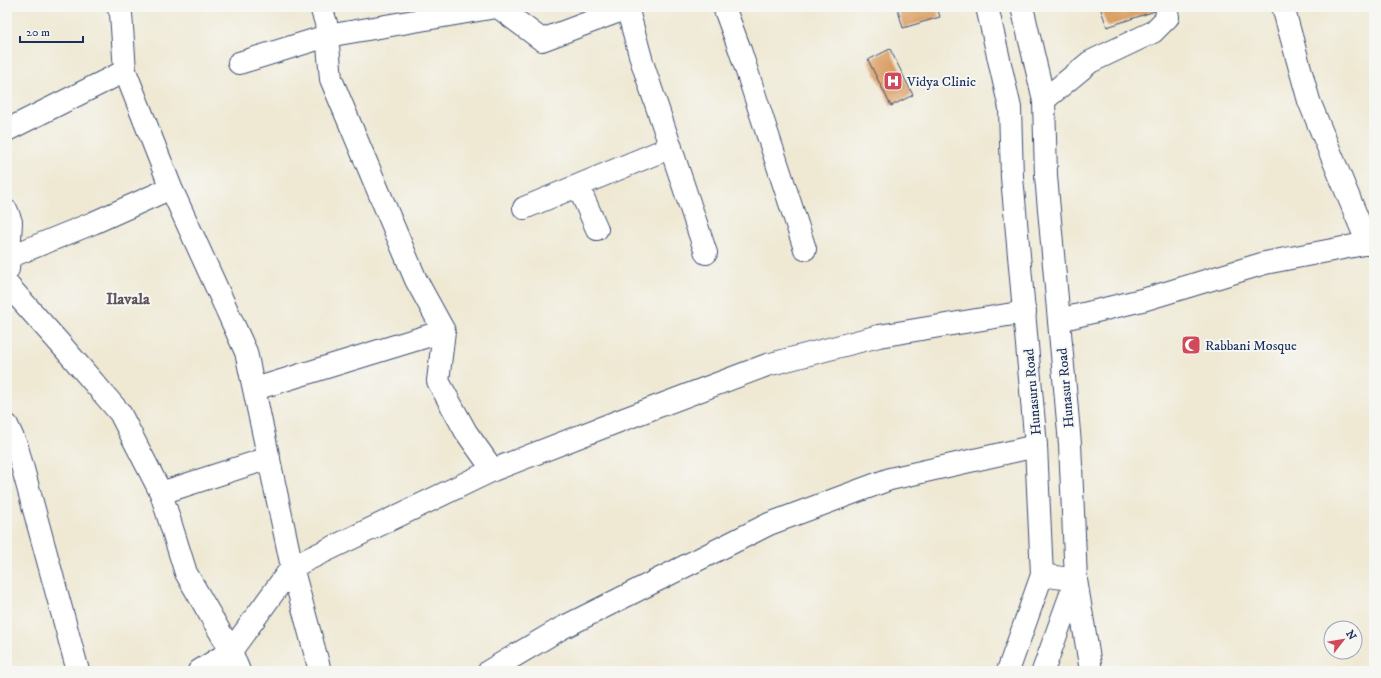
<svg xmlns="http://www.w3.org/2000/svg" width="1381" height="678" viewBox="0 0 1381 678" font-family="'IM FELL DW Pica',serif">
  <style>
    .building { fill: #d89a5b }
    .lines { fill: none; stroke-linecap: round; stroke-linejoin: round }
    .minor-casing { stroke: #3b4b70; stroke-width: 24 }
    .primary-casing { stroke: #3b4b70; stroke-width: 24 }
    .trunk-casing { stroke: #3b4b70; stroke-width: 24 }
    .minor { stroke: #fff; stroke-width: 22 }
    .primary { stroke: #fff; stroke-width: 22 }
    .trunk { stroke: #fff; stroke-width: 22 }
    .labels { text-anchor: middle; stroke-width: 4; stroke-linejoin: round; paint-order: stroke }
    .poi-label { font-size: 14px; fill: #1b2f5e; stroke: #f6f6f2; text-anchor: start }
    .street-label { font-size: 14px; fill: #1b2f5e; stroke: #f6f6f2 }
    .quarter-label { font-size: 16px; font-weight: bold; fill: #5d545d; stroke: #f6f6f2 }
  </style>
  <rect width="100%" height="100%" fill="#f6f6f2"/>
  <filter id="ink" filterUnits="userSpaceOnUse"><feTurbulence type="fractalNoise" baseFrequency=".025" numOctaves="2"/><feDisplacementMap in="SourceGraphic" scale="8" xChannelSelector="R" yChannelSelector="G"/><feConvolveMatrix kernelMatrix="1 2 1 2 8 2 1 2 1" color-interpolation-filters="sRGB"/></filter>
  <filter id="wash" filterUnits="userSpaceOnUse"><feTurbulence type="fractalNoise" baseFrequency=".012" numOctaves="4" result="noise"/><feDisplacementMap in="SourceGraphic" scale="16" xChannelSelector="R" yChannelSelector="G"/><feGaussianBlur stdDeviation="0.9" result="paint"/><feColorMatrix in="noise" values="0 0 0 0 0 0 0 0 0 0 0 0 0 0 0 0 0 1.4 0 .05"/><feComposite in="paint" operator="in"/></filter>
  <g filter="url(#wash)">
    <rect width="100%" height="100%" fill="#efe9d4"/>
    <g id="blocks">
      <path class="building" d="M897,7H937L940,17L903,28Z
        M1100,7H1153L1155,11L1107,27Z
        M890,49L913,95L891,106L868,60Z"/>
    </g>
  </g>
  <g filter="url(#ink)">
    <use href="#blocks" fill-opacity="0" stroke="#3b4b70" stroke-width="1"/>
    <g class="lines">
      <g class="minor-casing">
        <path id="minor" d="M118,7L121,13L125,71L171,188L246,352L292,567L320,671
          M321,7L326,23L331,79L416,280L444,331L438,381L466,432L493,470
          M498,7L542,40L630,7
          M627,7L642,62L706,253
          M724,7L740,50L805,249
          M1283,7L1309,101L1368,244
          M239,63L327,36L496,7
          M1044,100L1090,62L1153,32L1168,17L1166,7
          M7,130L125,71
          M578,186L597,229
          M524,208L671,147
          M7,211L11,222L8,269
          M9,257L93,223L171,188
          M7,284L64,348L120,413L161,493L186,573L231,651L239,671
          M1059,320L1146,299L1265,263L1374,242
          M255,389L444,331
          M7,425L17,447L78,671
          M161,493L269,458
          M199,671L231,651L292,567L493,470L619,421L767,365L879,336L1025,312
          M489,671L560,629L769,524L890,479L1036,446"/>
      </g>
      <g class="primary-casing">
        <path id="primary" d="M1042,575L1076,580L1091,671"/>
      </g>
      <g class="trunk-casing">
        <path id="trunk" d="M987,7L1010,108L1012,177L1036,446L1042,575L1008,671
          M1022,7L1044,100L1046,176L1070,444L1076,580L1043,671"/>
      </g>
      <use href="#minor" class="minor"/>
      <use href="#primary" class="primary"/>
      <use href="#trunk" class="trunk"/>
    </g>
  </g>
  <defs>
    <g id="hospital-square" transform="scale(1)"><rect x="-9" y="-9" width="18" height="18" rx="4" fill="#d1495b" stroke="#f6f6f2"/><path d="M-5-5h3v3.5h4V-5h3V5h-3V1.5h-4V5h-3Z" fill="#fff"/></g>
    <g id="mosque-square" transform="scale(1)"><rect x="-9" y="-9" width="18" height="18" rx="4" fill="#d1495b" stroke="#f6f6f2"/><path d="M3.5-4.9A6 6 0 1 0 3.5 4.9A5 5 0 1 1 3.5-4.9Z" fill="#fff"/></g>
  </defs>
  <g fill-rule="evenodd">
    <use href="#hospital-square" x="893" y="81"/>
    <use href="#mosque-square" x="1191" y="345"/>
  </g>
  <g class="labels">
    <g class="poi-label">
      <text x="907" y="86">Vidya Clinic</text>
      <text x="1205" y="350">Rabbani Mosque</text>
    </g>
    <g class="street-label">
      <text transform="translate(1065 388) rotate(-95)" y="5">Hunasur Road</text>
      <text transform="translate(1032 392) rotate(-95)" y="5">Hunasuru Road</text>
    </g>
    <g class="quarter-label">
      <text x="128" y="304">Ilavala</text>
    </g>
  </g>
  <rect width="1381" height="678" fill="none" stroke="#f6f6f2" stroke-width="24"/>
  <g transform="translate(1343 640) rotate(59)"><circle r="19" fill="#f6f6f2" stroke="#9ea6b7"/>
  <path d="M0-3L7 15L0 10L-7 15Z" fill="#d1495b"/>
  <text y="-6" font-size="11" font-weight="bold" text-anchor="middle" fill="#1b2f5e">N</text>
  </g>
  <path d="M20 36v6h63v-6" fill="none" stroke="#1b2f5e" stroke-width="2"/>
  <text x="26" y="36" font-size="12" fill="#1b2f5e" stroke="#f6f6f2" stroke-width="3" paint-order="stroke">20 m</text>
</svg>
